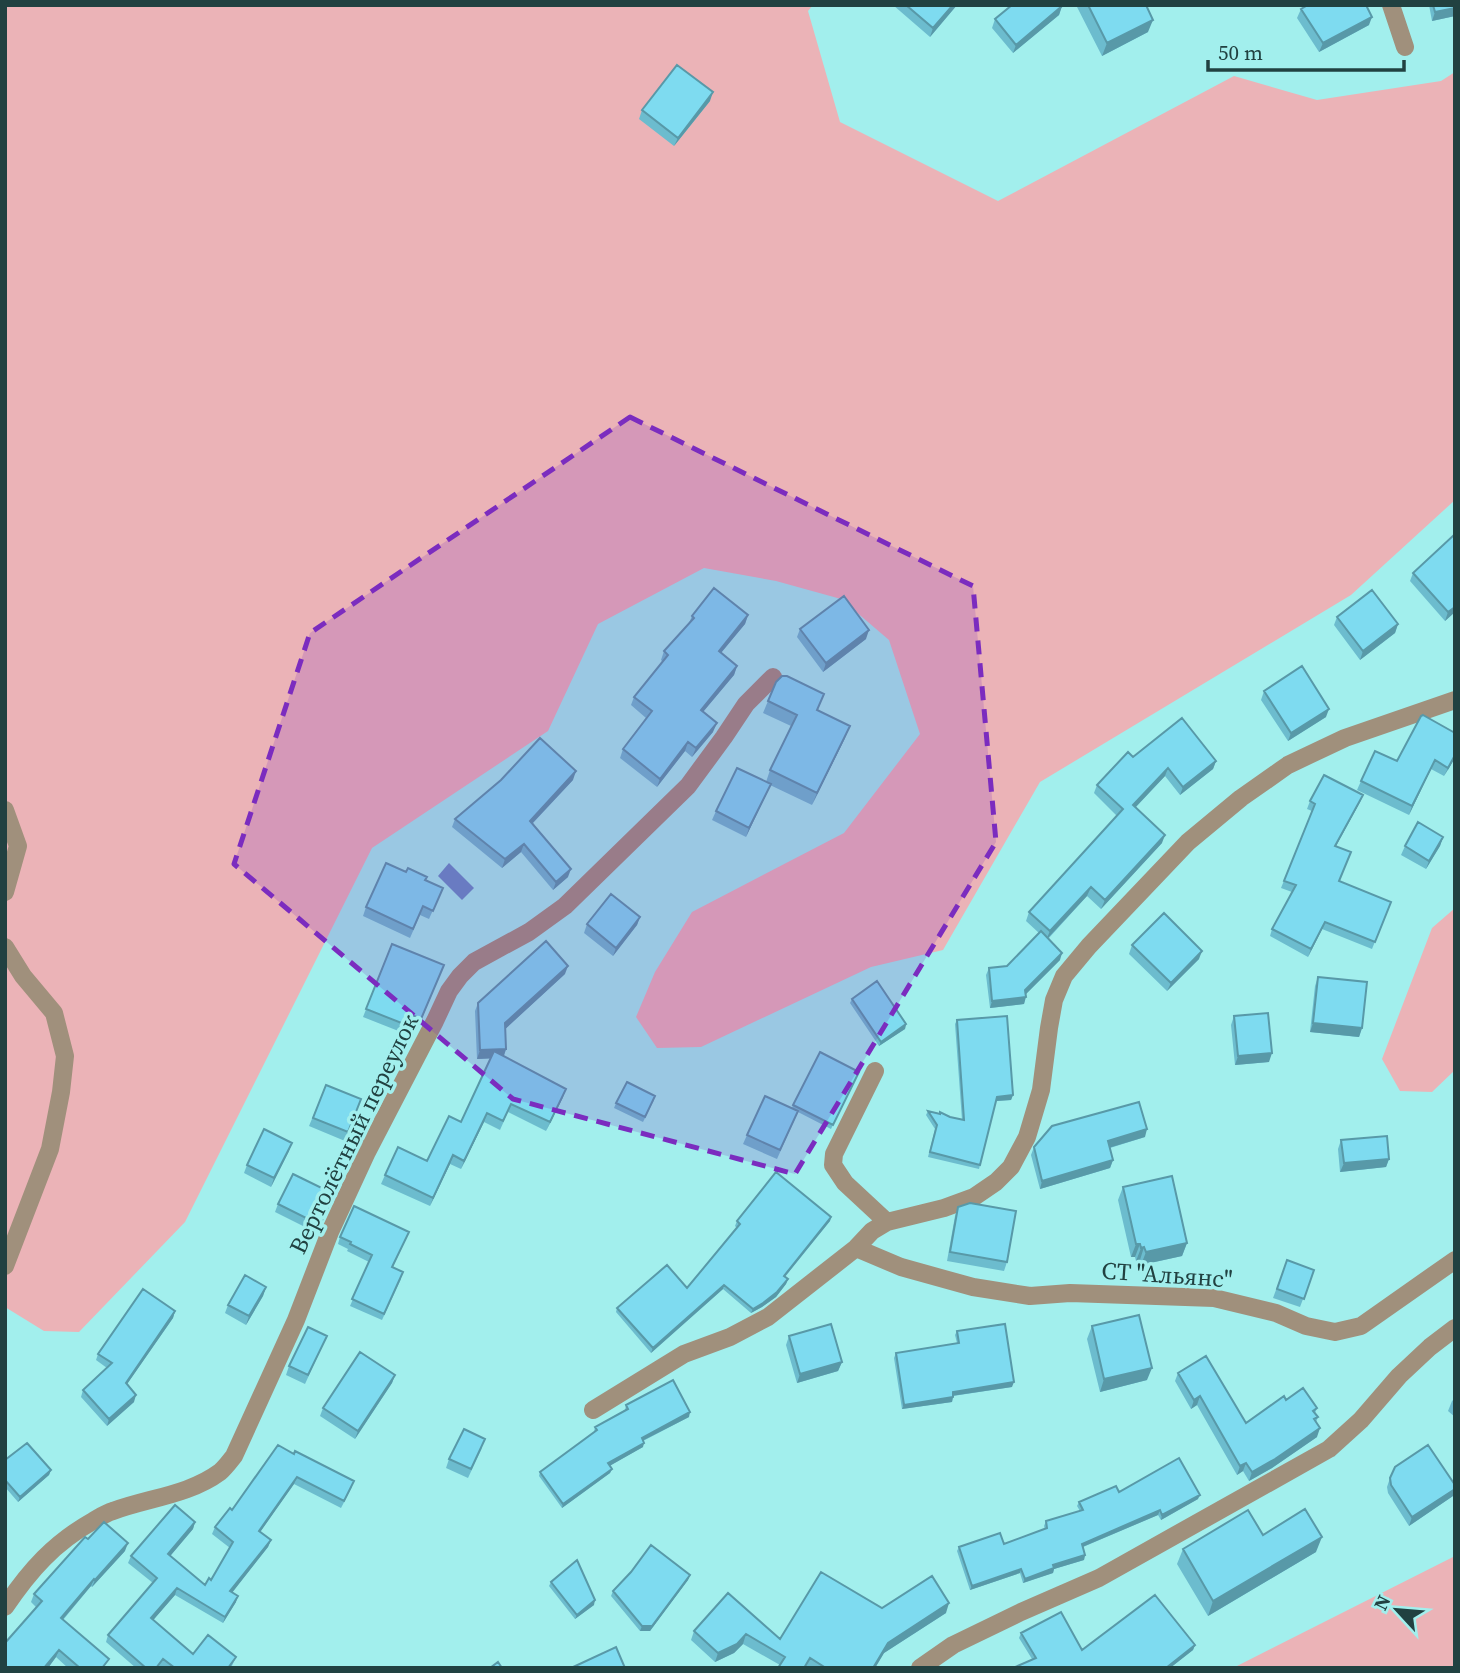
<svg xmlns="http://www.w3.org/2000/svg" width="1460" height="1673" viewBox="0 0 1460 1673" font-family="'Source Serif 4',serif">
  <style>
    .green { fill: #ebb3b7 }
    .water { fill: #648fc4 }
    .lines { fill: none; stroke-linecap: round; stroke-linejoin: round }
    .minor { stroke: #a0907c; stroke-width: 18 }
    .wall { fill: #6cbcce }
    .shaded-wall { fill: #5899a8 }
    .building { fill: #7edbf0; stroke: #5899a8; stroke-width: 2 }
    .marked { fill: #7b2cbf; fill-opacity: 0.2; stroke: #7b2cbf; stroke-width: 5; stroke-dasharray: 14 9; stroke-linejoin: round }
    .labels { text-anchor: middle; stroke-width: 7; stroke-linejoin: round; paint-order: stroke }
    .street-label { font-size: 24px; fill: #214141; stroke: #a2efed }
  </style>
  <rect width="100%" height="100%" fill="#a2efed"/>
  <path class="green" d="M5,5H813L808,11L840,122L998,201L1234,76L1317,100L1441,81L1455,72V500L1351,595L1040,782L943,950L871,967L701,1047L657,1048L636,1017L655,972L692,912L844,833L920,734L889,640L841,599L776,581L704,568L598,624L548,731L372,848L185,1222L79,1332L44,1331L5,1307Z
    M1455,908V1070L1432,1092L1400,1091L1382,1059L1432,928Z
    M1455,1556V1668H1233Z"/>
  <path class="water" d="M449,863L474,888L462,900L438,876Z"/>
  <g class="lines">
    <path class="minor" d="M1391,5L1405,47
      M5,810L18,846L5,892
      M5,947L23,976L54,1013L65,1056L61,1092L50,1149L5,1266
      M875,1071L834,1154L833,1165L845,1183L887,1222
      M856,1248L901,1267L973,1287L1030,1296L1070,1293L1214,1298L1276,1313L1306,1326L1335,1332L1361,1326L1455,1260
      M593,1410L684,1354L730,1337L768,1317L856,1248L872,1231L887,1222L944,1208L974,1197L996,1182L1011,1167L1027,1137L1041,1090L1049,1028L1054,1000L1064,976L1089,946L1188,842L1241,798L1288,765L1345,738L1455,700
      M5,1607C30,1570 54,1543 93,1521C100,1517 106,1513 113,1511C148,1498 189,1495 220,1472C225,1468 230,1461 234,1456L296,1320L330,1232L367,1152L435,1021L449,991L460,976L474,962L529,932L565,906L688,786L724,737L746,704L773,677
      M920,1668L953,1645L1021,1612L1099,1578L1329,1449L1361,1420L1399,1376L1430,1347L1455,1328"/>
  </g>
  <path class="wall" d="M893,5H957L930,37Z
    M1076,5H1146L1148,32L1102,56Z
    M1429,5H1455V16L1432,21Z
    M1062,6L1059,15L1013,53L992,28L995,19Z
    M1301,9L1369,25L1319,52L1297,18Z
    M710,101L674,146L639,119L642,110Z
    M1455,534V612L1445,621L1410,581L1413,573Z
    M748,615L745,624L721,653L737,666L734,675L703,712L713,732L692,757L685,751L657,787L620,758L623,749L646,718L631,705L634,697L663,662L661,660L664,651L689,623L692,616Z
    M1337,617L1398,624L1395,633L1360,660L1334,625Z
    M800,629L866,639L823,672L797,637Z
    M1264,691L1326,717L1288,741L1261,700Z
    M768,701L818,711L845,738L812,805L770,785L746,837L712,820L716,811L766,782L770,770L791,726L763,713Z
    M1455,733V758L1444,776L1431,769L1409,815L1357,790L1361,781Z
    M1133,757L1216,761L1213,769L1180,795L1165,776L1136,807L1162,843L1101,909L1087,896L1048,939L1060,960L1026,994L1024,1004L990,1008L986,975L989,968L1007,966L1039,933L1026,921L1029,912L1117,816L1094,793L1097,785Z
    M573,780L533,823L568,877L553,890L521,852L502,868L452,827L455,819Z
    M1363,795L1360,802L1336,846L1339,881L1391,902L1372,949L1322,929L1308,957L1270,936L1272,929L1292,892L1281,888L1312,811L1307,809L1310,801Z
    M1443,837L1440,846L1426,869L1401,855L1405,846Z
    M425,880L443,888L429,919L420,915L410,938L363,916L366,907Z
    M640,917L637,925L613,956L584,933L587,924Z
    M392,944L444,965L418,1028L405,1022L401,1032L363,1017Z
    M1132,945L1199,959L1167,991L1129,954Z
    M565,974L505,1029L506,1049L504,1056L563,1097L546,1131L508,1112L500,1130L484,1122L461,1169L450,1164L430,1206L381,1184L385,1175L427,1161L461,1122L491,1058L477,1059L475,1011L478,1003Z
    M1318,977L1362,1028L1359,1037L1310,1032L1315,986Z
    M852,999L906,1024L905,1029L879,1046L850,1003Z
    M1234,1016L1269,1062L1235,1065L1231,1025Z
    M957,1020L1013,1095L1011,1100L996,1101L979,1169L928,1157L935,1129L926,1115L928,1111L962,1120L955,1024Z
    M859,1072L831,1129L798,1112L777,1159L743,1144L747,1135L792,1108L793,1105Z
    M326,1085L361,1099L345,1141L309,1126Z
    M654,1100L643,1122L614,1108L616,1103Z
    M1145,1137L1110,1148L1113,1160L1110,1168L1040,1189L1031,1155L1034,1147Z
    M1341,1140L1389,1159L1386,1167L1340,1172L1338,1149Z
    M289,1151L271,1187L244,1173L247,1165Z
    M1123,1187L1187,1243L1182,1256L1141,1265L1140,1260L1136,1261L1135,1257H1131L1118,1200Z
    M331,1202L317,1233L275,1212L278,1204Z
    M958,1207L1007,1262L1004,1271L947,1261L955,1216Z
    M831,1217L830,1221L785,1277L788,1279L786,1284L776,1297L762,1307L751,1313L723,1289L651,1353L616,1312L617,1308L687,1288L737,1228L735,1226L737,1221Z
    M409,1232L393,1267L401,1279L382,1320L350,1306L369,1262L347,1251L348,1249L338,1244L340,1237Z
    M1287,1260L1314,1270L1300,1307L1273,1298Z
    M266,1287L263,1296L246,1325L225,1313L228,1305Z
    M175,1311L173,1318L127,1384L134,1402L107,1426L81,1397L83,1390L107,1368L96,1360L98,1354Z
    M1092,1326L1147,1380L1100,1392L1087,1339Z
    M957,1331L1012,1387L953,1396L952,1402L902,1409L894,1358L896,1353L957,1343L955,1335Z
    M327,1336L305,1384L286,1375L289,1366Z
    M789,1336L842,1362L838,1371L797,1383L786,1345Z
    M1178,1373L1246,1423L1286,1400L1317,1408L1315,1413L1318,1417L1316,1422L1317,1437L1272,1468L1249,1481L1243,1471L1237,1475L1197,1405L1191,1409L1175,1381Z
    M395,1375L392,1383L355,1439L320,1416L323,1408Z
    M1455,1398V1417L1448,1411L1452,1401Z
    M626,1405L689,1417L643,1441V1447L609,1466L612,1469L610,1473L562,1508L539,1476L540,1472L594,1432L595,1427L625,1410Z
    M278,1445L352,1487L341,1508L294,1484L260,1532L271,1540L268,1547L232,1592L236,1602L223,1623L175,1595L153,1620L193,1654L236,1657L231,1668H164L161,1666L159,1668H136L106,1642L108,1635L153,1583L128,1563L131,1556L195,1522L193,1529L170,1556L205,1585L211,1580L230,1548L212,1534L215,1527L232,1510Z
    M482,1448L468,1478L446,1468L449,1459Z
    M5,1460L51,1470L49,1475L18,1502L5,1487Z
    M1390,1478L1455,1485V1492L1453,1496L1409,1526L1388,1493L1387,1487Z
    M1119,1492L1198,1499L1161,1520L1158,1515L1083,1547L1085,1555L1084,1560L1054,1569L1053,1573L1023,1583L1020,1573L970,1590L957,1551L959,1547L1004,1544L1045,1529L1044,1526L1046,1521L1080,1511L1077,1506L1079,1502Z
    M1263,1535L1316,1552L1208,1616L1177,1564L1183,1549Z
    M125,1551L92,1587L91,1586L63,1620L106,1668H68L56,1657L48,1668H5L36,1607L31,1602L34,1594Z
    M690,1575L688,1580L650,1631H640L611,1596L613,1591Z
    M551,1582L594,1605L575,1619L549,1586Z
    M728,1593L780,1639L882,1608L946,1613L884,1653L875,1668H807L780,1665L743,1644L734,1653L715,1662L691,1640L694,1631Z
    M1021,1633L1082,1650L1195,1645L1193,1650L1170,1668H1013L1032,1659L1019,1638Z"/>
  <path class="shaded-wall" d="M953,5H957L930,37L933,28Z
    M1062,6L1059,15L1013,53L1016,45Z
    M1455,8V16L1432,21L1435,12Z
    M1372,17L1369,25L1319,52L1323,43Z
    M1153,20L1148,32L1102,56L1107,43Z
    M713,92L710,101L674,146L678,138Z
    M1455,607V612L1445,621L1448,612Z
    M748,615L745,624L715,660L719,651Z
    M1398,624L1395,633L1360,660L1363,651Z
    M869,630L866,639L823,672L826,663Z
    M737,666L734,675L697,719L701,710Z
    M1329,709L1326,717L1288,741L1291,733Z
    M717,723L713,732L692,757L696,748Z
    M850,726L845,738L812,805L817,793Z
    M688,742L685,751L657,787L660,779Z
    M1455,755V758L1444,776L1448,768Z
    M1435,760L1431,769L1409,815L1412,806Z
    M1216,761L1213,769L1180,795L1183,787Z
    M1168,768L1165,776L1130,813L1133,805Z
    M576,771L573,780L527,829L530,821Z
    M771,784L767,793L746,837L749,828Z
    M1363,795L1360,802L1332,853L1335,846Z
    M1165,835L1162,843L1101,909L1105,900Z
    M1443,837L1440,846L1426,869L1429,861Z
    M524,844L521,852L502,868L505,859Z
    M571,869L568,877L553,890L556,882Z
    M1091,887L1087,896L1046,940L1050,931Z
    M640,917L637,925L613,956L616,948Z
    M1325,922L1322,929L1308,957L1311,949Z
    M1202,951L1199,959L1167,991L1171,983Z
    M1062,953L1060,960L1023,997L1025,990Z
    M568,966L565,974L502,1032L505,1023Z
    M1026,997L1024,1004L990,1008L992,1001Z
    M1313,1023L1362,1028L1359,1037L1310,1032Z
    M906,1024L905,1029L879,1046L881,1042Z
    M506,1049L503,1058L477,1059L480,1050Z
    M1272,1053L1269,1062L1235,1065L1238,1056Z
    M566,1089L563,1097L546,1131L550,1122Z
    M1013,1095L1011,1100L996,1101L997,1097Z
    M487,1113L484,1122L461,1169L464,1161Z
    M1147,1129L1145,1137L1105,1149L1108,1141Z
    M292,1143L289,1151L271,1187L274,1178Z
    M453,1155L450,1164L430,1206L433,1198Z
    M1389,1159L1386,1167L1340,1172L1344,1163Z
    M1113,1160L1110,1168L1040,1189L1042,1181Z
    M831,1217L830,1221L782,1280L784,1276Z
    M1187,1243L1182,1256L1141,1265L1146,1252Z
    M1136,1244H1140L1135,1257H1131Z
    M1144,1247L1140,1260L1136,1261L1141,1248Z
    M788,1279L786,1284L776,1297L762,1307L751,1313L753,1309Z
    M724,1285L723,1289L651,1353L653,1348Z
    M266,1287L263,1296L246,1325L249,1316Z
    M175,1311L173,1318L123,1390L126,1383Z
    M842,1362L838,1371L797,1383L800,1374Z
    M1152,1368L1147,1380L1100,1392L1104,1379Z
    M395,1375L392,1383L355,1439L358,1431Z
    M1014,1382L1012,1387L951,1396L953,1392Z
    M136,1395L134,1402L107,1426L109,1419Z
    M1200,1396L1197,1405L1191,1409L1194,1400Z
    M953,1397L952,1402L902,1409L904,1405Z
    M690,1412L689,1417L640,1442L642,1438Z
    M1320,1428L1317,1437L1272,1468L1249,1481L1252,1472Z
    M644,1443L643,1447L606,1468L608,1463Z
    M1246,1463L1243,1471L1237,1475L1240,1466Z
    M612,1469L610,1473L562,1508L563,1504Z
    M51,1470L49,1475L18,1502L20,1497Z
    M297,1477L294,1484L256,1538L259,1531Z
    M1455,1489L1453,1496L1409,1526L1412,1517Z
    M1200,1495L1198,1499L1161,1520L1162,1515Z
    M1160,1510L1158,1515L1080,1548L1082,1544Z
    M195,1522L193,1529L166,1561L168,1554Z
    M1322,1537L1316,1552L1208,1616L1213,1601Z
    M271,1540L268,1547L228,1598L230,1591Z
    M128,1543L125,1551L92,1587L95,1580Z
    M1085,1555L1084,1560L1054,1569L1053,1573L1023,1583L1025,1579L1053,1565Z
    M1021,1569L1020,1573L970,1590L972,1586Z
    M690,1575L688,1580L650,1631H640L642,1626Z
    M94,1579L91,1586L58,1625L61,1618Z
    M177,1588L175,1595L149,1625L151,1618Z
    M238,1596L236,1602L223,1623L225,1617Z
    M595,1600L594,1605L575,1619L577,1615Z
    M949,1603L946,1613L884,1653L875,1668H873L888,1643Z
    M746,1634L743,1644L734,1653L715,1662L718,1653Z
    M1195,1645L1193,1650L1170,1668H1166Z
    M59,1650L56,1657L48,1668H44Z"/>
  <path class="building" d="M906,5H953L933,28Z
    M1012,5H1062V6L1016,45L995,19Z
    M1088,5H1146L1153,20L1107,43Z
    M1308,5H1366L1372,17L1323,43L1301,9Z
    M1433,5H1455V8L1435,12Z
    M677,65L713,92L678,138L642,110Z
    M1455,534V607L1448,612L1413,573Z
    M714,588L748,615L719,651L737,666L701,710L717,723L696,748L688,742L660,779L623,749L652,711L634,697L668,655L664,651L694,618L692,616Z
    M1372,590L1398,624L1363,651L1337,617Z
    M844,596L869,630L826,663L800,629Z
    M1302,666L1329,709L1291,733L1264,691Z
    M782,676H787L824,694L817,710L850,726L817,793L770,770L797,715L768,701L776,682Z
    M1423,715L1455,733V755L1448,768L1435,760L1412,806L1361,781L1375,751L1397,761L1421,716Z
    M1182,718L1216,761L1183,787L1168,768L1133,805L1165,835L1105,900L1091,887L1050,931L1029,912L1123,809L1097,785L1128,752L1133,757Z
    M540,738L576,771L530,821L571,869L556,882L524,844L505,859L455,819L501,780Z
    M737,768L771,784L749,828L716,811Z
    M1324,775L1363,795L1335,846L1351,852L1339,881L1391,902L1375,942L1325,922L1311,949L1272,929L1296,885L1284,881L1315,804L1310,801Z
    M1418,822L1443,837L1429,861L1405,846Z
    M386,863L406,872L408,868L427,877L425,880L443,888L433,911L423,906L413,929L366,907Z
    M611,894L640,917L616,948L587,924Z
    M1164,913L1202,951L1171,983L1132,945Z
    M1041,931L1062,953L1025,990L1026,997L992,1001L989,968L1007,966Z
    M546,941L568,966L505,1023L506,1049L480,1050L478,1003Z
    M392,944L444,965L421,1019L408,1013L404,1024L366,1009Z
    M1318,977L1367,982L1362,1028L1313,1023Z
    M877,981L906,1024L881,1042L852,999Z
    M1268,1013L1272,1053L1238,1056L1234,1016Z
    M1007,1016L1013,1095L997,1097L980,1165L930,1152L937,1125L928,1111L940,1114V1112L950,1117L964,1120L957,1020Z
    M494,1051L566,1089L550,1122L511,1104L503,1121L487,1113L464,1161L453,1155L433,1198L385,1175L398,1147L427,1161L449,1116L461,1122Z
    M820,1052L859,1072L833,1125L793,1105Z
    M627,1082L655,1096L645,1117L616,1103Z
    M326,1085L361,1099L348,1132L313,1118Z
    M765,1096L798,1111L780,1150L747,1135Z
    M1139,1102L1147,1129L1108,1141L1113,1160L1042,1181L1034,1147L1052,1126Z
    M264,1129L292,1143L274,1178L247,1165Z
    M1387,1136L1389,1159L1344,1163L1341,1140Z
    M776,1172L831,1217L784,1276L788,1279L777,1292L763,1303L753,1309L724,1285L653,1348L617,1308L667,1265L687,1288L740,1224L737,1221Z
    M293,1174L334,1194L320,1225L278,1204Z
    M1172,1176L1187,1243L1146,1252L1144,1247L1141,1248L1140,1244H1136L1123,1187Z
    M970,1203L1016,1211L1007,1262L950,1252L958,1207Z
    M354,1206L409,1232L392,1267L403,1272L384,1314L352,1299L372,1255L350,1244L351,1242L340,1237Z
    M1287,1260L1314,1270L1304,1299L1277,1289Z
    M245,1275L266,1287L249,1316L228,1305Z
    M143,1289L175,1311L126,1383L136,1395L109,1419L83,1390L112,1363L98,1354Z
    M1139,1315L1152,1368L1104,1379L1092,1326Z
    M831,1324L842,1362L800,1374L789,1336Z
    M1005,1324L1014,1382L953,1392V1397L904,1405L896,1353L959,1343L957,1331Z
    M308,1327L327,1336L308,1375L289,1366Z
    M360,1352L395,1375L358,1431L323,1408Z
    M1206,1356L1246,1423L1284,1396L1286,1400L1303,1388L1317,1408L1313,1411L1318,1417L1314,1419L1320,1428L1275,1459L1252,1472L1246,1463L1240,1466L1200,1396L1194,1400L1178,1373Z
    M673,1380L690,1412L642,1438L644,1443L608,1463L612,1469L563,1504L540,1472L597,1430L595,1427L628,1409L626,1405Z
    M464,1429L485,1439L471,1469L449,1459Z
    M27,1443L51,1470L20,1497L6,1481L5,1483V1460Z
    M278,1445L294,1454L295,1451L354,1481L344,1501L297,1477L259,1531L271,1540L230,1591L238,1596L225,1617L177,1588L151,1618L193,1654L208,1635L236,1657L228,1668H175L163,1659L156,1668H146L108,1635L157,1578L131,1556L175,1505L195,1522L168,1554L205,1585L209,1578L211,1580L233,1542L215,1527L230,1508L232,1510Z
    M1428,1445L1455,1485V1489L1412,1517L1391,1485L1390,1478L1395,1467Z
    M1179,1458L1200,1495L1162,1515L1160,1510L1082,1544L1085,1555L1053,1565L1054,1568L1025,1579L1021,1569L972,1586L959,1547L1000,1533L1004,1544L1047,1528L1046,1521L1083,1510L1079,1502L1116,1486L1119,1492Z
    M1305,1509L1322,1537L1213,1601L1183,1549L1248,1510L1263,1535Z
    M104,1522L128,1543L95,1580L94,1579L61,1618L109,1659L102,1668H80L59,1650L44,1668H5V1643L42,1601L34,1594L85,1537L88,1539Z
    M651,1545L690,1575L652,1626H642L613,1591L631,1572Z
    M577,1560L595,1600L577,1615L551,1582Z
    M821,1572L882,1608L932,1576L949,1603L888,1643L873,1668H826L810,1658L804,1668H778L785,1657L746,1634L737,1644L718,1653L694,1631L728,1593L780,1639Z
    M1155,1595L1195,1645L1166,1668H1013L1036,1658L1021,1633L1061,1612L1082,1650Z
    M616,1647L625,1668H571Z
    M498,1662L502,1668H490Z"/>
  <path class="marked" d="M630,417L973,586L996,842L795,1174L513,1099L234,864L310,633Z"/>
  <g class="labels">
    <g class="street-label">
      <text transform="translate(354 1134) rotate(-64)" y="8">Вертолётный переулок</text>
      <text transform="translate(1167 1275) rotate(4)" y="8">СТ "Альянс"</text>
    </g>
  </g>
  <rect width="1460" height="1673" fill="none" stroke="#214141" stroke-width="14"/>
  <g transform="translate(1397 1610) rotate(296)" stroke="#a2efed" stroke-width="5" paint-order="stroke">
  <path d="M0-5L12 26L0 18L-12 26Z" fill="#214141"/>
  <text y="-10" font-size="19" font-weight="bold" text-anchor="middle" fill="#214141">N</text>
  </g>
  <path d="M1208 60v10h196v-10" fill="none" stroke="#214141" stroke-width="3.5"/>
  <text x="1218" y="60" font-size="21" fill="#214141" stroke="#a2efed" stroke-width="5" paint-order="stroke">50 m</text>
</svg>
